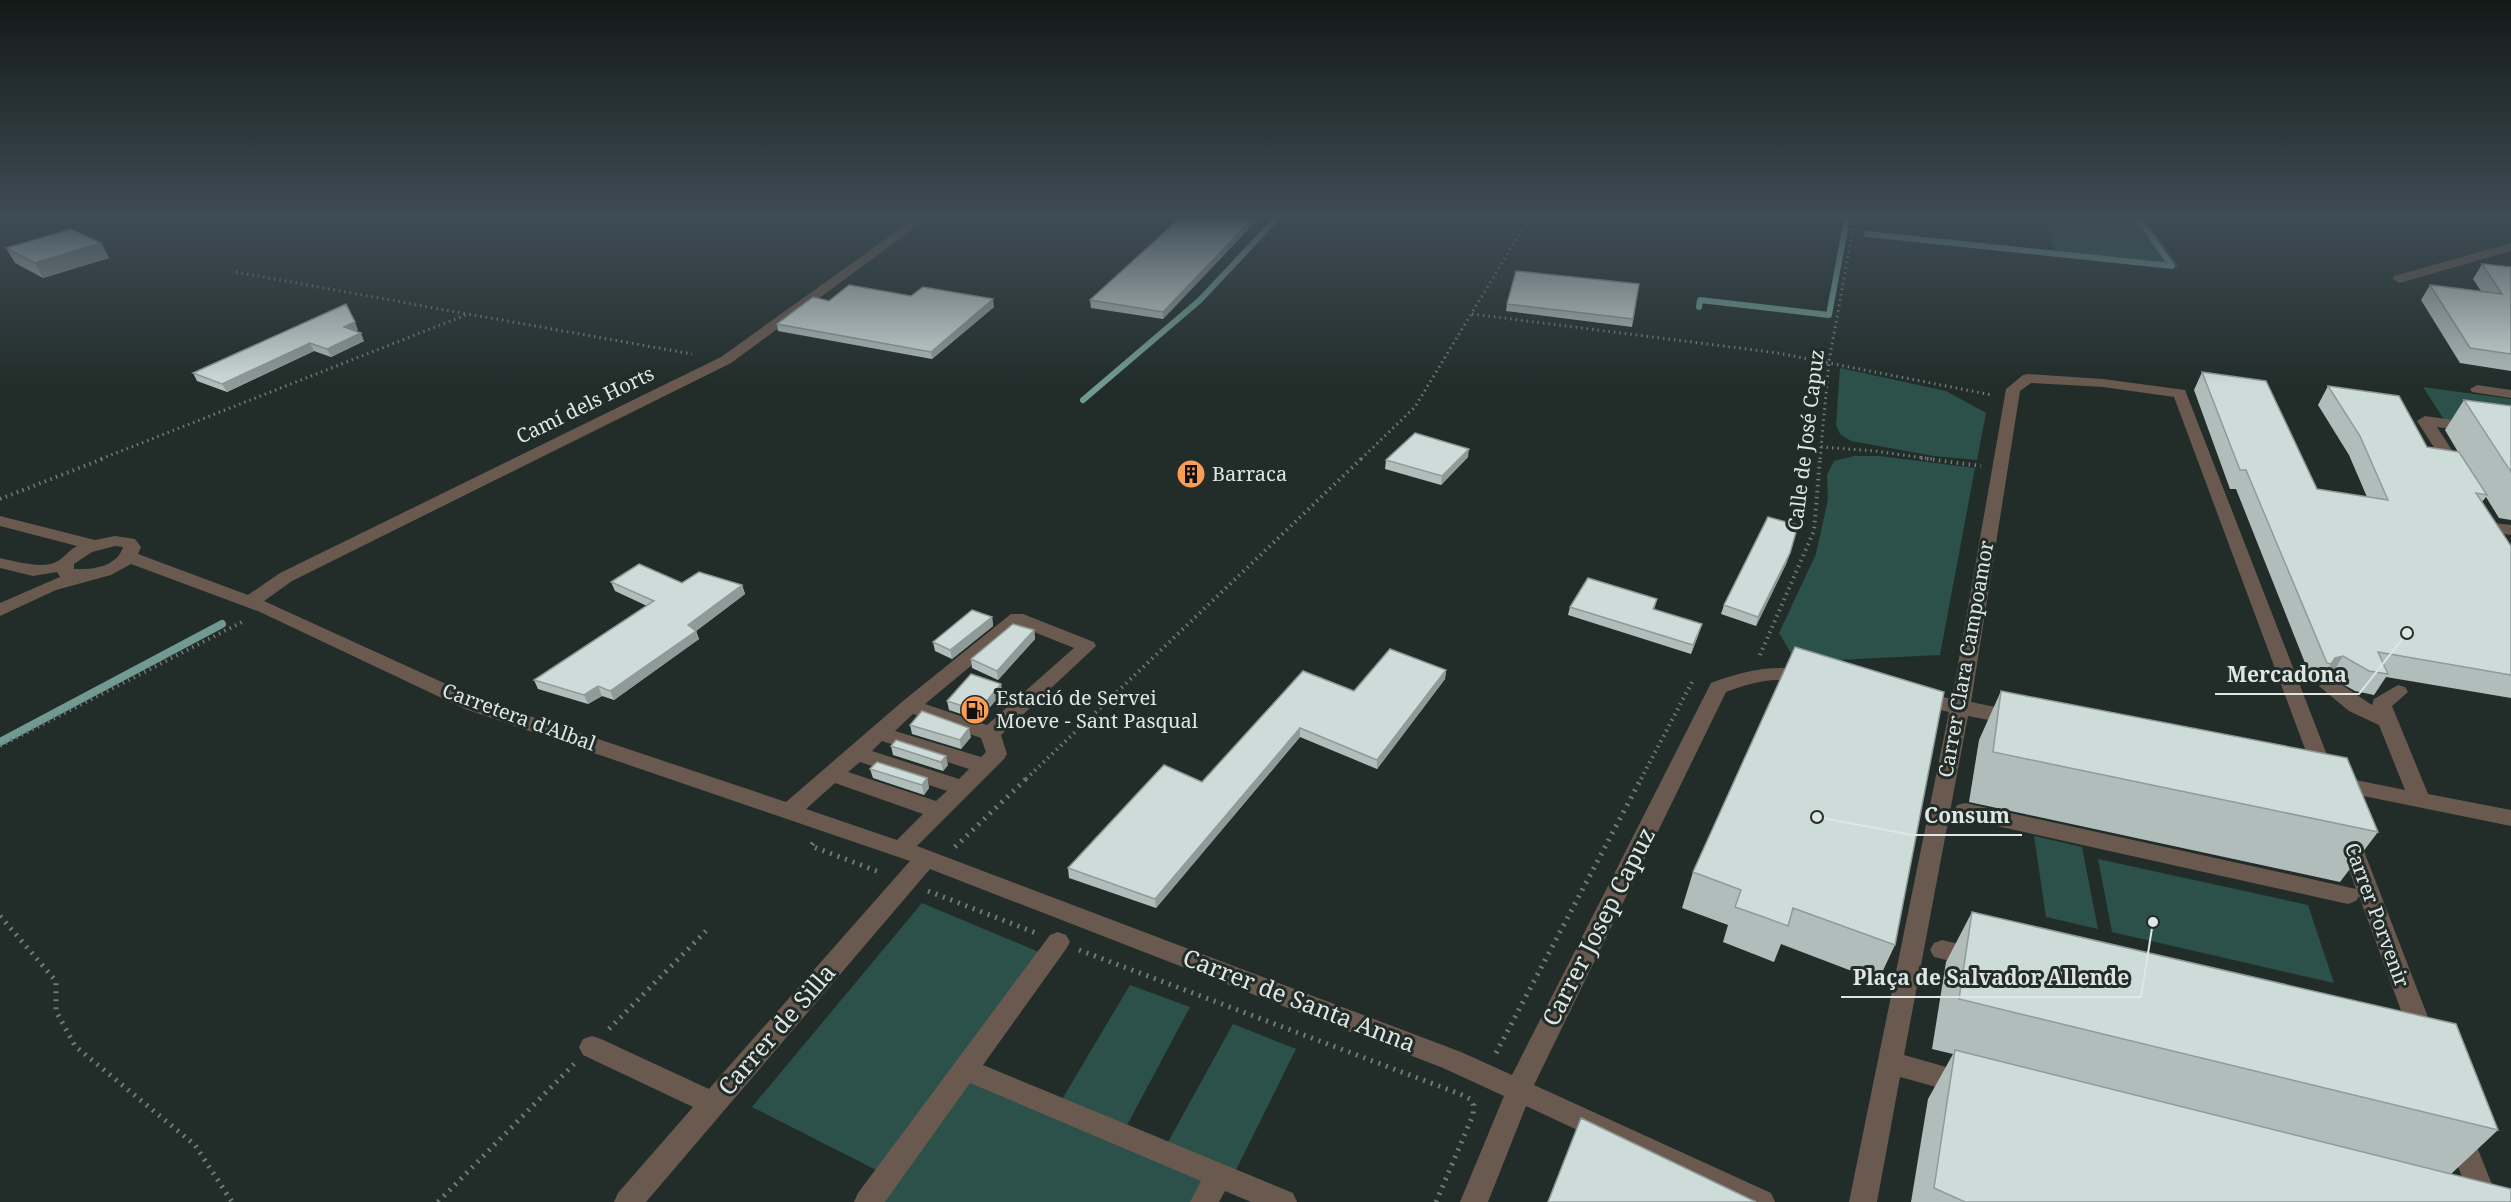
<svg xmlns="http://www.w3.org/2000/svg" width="2511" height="1202" viewBox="0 0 2511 1202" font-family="'Noto Serif',serif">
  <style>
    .green { fill: #2b514a }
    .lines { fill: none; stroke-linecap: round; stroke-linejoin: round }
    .stream-far1 { stroke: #719a92; stroke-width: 6 }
    .stream { stroke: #719a92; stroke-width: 8 }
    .path-far2 { stroke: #717a77; stroke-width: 3; stroke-dasharray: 1.5 4; stroke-linecap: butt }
    .path-far1 { stroke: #717a77; stroke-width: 4; stroke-dasharray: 1.5 4.5; stroke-linecap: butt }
    .path { stroke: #717a77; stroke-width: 5; stroke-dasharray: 2 6; stroke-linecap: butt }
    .minor { fill: #6a594e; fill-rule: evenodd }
    .wall { fill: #b1bdbb }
    .shaded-wall { fill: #909a98 }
    .building { fill: #cedcd9; stroke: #909a98; stroke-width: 1.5 }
    .labels { text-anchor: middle; stroke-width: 6; stroke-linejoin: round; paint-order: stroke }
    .street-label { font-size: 20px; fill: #dfe6e4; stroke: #222d2a }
    .poi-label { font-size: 20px; fill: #dfe6e4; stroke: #222d2a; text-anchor: start }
    .near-street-label { font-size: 24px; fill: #dfe6e4; stroke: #222d2a }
    .leader { fill: none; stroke: #dfe6e4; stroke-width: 2 }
    .callout-dot { fill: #dfe6e4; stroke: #222d2a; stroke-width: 2 }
    .callout-label { font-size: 21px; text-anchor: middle; font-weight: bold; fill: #dfe6e4; stroke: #222d2a; stroke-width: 6; stroke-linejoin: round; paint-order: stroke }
  </style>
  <rect width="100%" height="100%" fill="#222d2a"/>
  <path class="green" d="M2047,218H2145L2180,268L2055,254Z
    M1840,368L1946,391L1986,413L1977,460L1934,456L1851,441L1840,434L1836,425Z
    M2423,387L2511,399V430L2445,421Z
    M1854,456H1879L1975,468L1940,655L1796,662L1779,633L1816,554L1828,499L1827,475L1834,461Z
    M2034,836L2082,847L2098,929L2046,917Z
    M2098,859L2308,905L2334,983L2112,932Z
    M922,903L1039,952L880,1172L752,1107Z
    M1130,985L1190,1007L1126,1127L1061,1101Z
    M1233,1024L1296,1049L1235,1172L1168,1142Z
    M968,1080L1205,1181L1194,1202H880Z"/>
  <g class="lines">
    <path class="stream-far1" d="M1867,234L2172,266L2138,218
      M1699,307L1700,300L1829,315L1847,218
      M1083,400L1200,300L1277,218"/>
    <path class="stream" d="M0,742L222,624"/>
    <path class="path-far2" d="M236,272L467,314
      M1472,314L1778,353L1992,395
      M1821,447L1875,451L1932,459
      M101,459L468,314L692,354
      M1361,459L1415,407L1529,218
      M1820,459L1829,361L1855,218"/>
    <path class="path-far1" d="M1921,458L1981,466
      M0,499L105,458
      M1760,655L1814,531L1820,458
      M0,746L242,622
      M1026,779L1362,458
      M1641,779L1692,682L1696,683"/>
    <path class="path" d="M813,843L811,846L882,873
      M955,847L1028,777
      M928,891L1036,933
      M0,916L56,981V1011L75,1046L195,1145L232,1202
      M1079,950L1460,1094L1470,1099L1473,1105
      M609,1029L706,931
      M1496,1053L1642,777
      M438,1202L574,1064
      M1436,1202L1473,1115L1474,1104"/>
    <path class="minor" d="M915,218H928L731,363L292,581L264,601L479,699L786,802L903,701L1011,614H1023L1094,642L1096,646L1001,735L1007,754L1004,759L917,846L1461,1052L1512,1075L1711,683C1745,670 1777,663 1813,672L1816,677L1813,682C1802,685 1790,680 1778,680C1760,680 1743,686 1726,692L1534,1085L1771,1193L1775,1202H1731L1526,1106L1488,1202H1460L1504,1096L1443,1068L930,869L646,1202H614L618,1193L693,1107L583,1055L579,1047L583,1039L592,1036L601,1039L709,1089L910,861L465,709L260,612L131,564L111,575L56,590L0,616V603L60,577L57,572L33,576L0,568V558C14,561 45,570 58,561C65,557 69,550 77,546L0,526V516L95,540L115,536L135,539L141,547L138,554L248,595L280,573L721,357ZM115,546L123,547C117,567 92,570 74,569V564L92,552ZM1019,626L1074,648L987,725L925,704ZM913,714L981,738L986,752L981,757L895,731ZM882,741L969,769L959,779L872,751ZM860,762L947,791L936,801L848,772ZM835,783L923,814L897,840L806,809Z
      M2511,243V251L2399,283L2393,279L2394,276Z
      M2028,374L2103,379L2185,390L2334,773L2332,778L2336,776L2405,790L2379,725L2349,711L2319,686L2322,681L2329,679L2336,681L2372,705L2374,699L2398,685L2405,687L2408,692L2392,706L2428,794L2511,810V826L2329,789L2326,784L2328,779L2317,778L2314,773L2174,397L2103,387L2031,383L2020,391L1971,702L2015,711L2022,713L2025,718L2022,723L2015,725L1968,716L1904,1055L1971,1074L1975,1082L1971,1090L1962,1094L1900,1077L1877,1202H1849L1949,712L1912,704L1909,699L1912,694L1919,692L1952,699L2006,389L2023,375Z
      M2477,385L2511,390V398L2472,392L2470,389Z
      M2425,416L2511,428V438L2437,427L2464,469L2456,474L2450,472L2417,421Z
      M2494,523L2511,525V535L2488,532L2486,528L2488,524Z
      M1965,803L2356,889L2338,839L2341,833L2349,831L2357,833L2436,1038L2432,1046L2423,1049L2414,1046L2359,896L2356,901L2348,904L1957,817L1954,811L1957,805Z
      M1058,932L1066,935L1070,942L1066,949L983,1065L1293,1193L1297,1202H1251L1225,1191L1219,1202H1190L1201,1181L970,1083L885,1202H854L858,1193L1050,935Z
      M1942,940L1983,950L1987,957L1983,964L1975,967L1934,957L1930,950L1934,943Z
      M2460,1124L2469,1127L2499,1202H2471L2447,1136L2451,1127Z"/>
  </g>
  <path class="wall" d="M1259,218L1163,319L1091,308L1090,300Z
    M101,243L109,258L43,278L15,263L6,248Z
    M2482,264L2511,267V371L2460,363L2421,300L2430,285L2481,291L2473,279Z
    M1639,284L1632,327L1506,311L1507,304Z
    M911,296L994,307L932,359L778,331L777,324L829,301Z
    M358,330L356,331L364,341L331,357L314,351L227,392L197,381L193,373Z
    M2202,372L2317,489L2367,497L2349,455L2318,405L2328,386L2427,447L2458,452L2445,430L2464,400L2511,406V520L2499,518L2486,497L2482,502L2511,546V698L2386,677L2374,695L2355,691L2330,677L2321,679L2318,684L2313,683L2236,489H2230L2194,390Z
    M1468,457L1441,485L1385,469L1386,460Z
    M1787,562L1756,626L1721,614L1724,605Z
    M611,582L682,583L742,585L745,594L696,631L699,639L614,700L602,696L588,704L538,689L534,680L647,606L615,591Z
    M1657,599L1654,610L1699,633L1691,654L1568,615L1570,607Z
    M992,617L993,626L952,659L935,651L933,642Z
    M1034,630L1035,639L998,680L972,668L971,659Z
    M1446,670L1445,679L1377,769L1300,737L1156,908L1069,878L1068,868L1202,782L1354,691Z
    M1001,684L1002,693L979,720L949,710L947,701Z
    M2001,691L2378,832L2340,882L1969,802L1979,740Z
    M910,725L971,737L961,749L912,734Z
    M891,746L948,765L943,771L893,755Z
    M870,769L927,778L929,788L924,795L873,778Z
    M1693,872L1895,945L1878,981L1781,944L1774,962L1723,942L1728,925L1682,908Z
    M1972,912L2498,1130L2451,1174L2511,1202H1911L1928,1099L1953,1054L1932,1049L1946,962Z"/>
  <path class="shaded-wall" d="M1253,218H1259L1163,319V312Z
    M101,243L109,258L43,278L35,263Z
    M993,299L994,307L932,359L931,352Z
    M355,322L358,330L348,335L344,327Z
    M361,333L364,341L331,357L327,349Z
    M310,343L314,351L227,392L222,384Z
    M1469,449L1468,457L1441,485L1442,476Z
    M1790,553L1787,562L1756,626L1758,617Z
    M742,585L745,594L696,631L699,639L614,700L610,691L688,625Z
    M992,617L993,626L952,659L950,650Z
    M1702,624L1699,633L1691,654L1693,645Z
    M1034,630L1035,639L998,680L997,671Z
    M2343,656L2330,677L2321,679L2318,684L2335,658Z
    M1446,670L1445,679L1377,769V760Z
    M1001,684L1002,693L979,720L978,711Z
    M598,686L602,696L588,704L584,695Z
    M969,728L971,737L961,749L960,740Z
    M1300,728V737L1156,908L1155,899Z
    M946,756L948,765L943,771L941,762Z
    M927,778L929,788L924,795L922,785Z"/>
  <path class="building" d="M1180,218H1253L1163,312L1090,300Z
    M71,229L101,243L35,263L6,248Z
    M2482,264L2511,267V354L2470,348L2430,285L2502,294Z
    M1516,271L1639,284L1633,319L1507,304Z
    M849,285L911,296L923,287L993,299L931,352L777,324L813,297L829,301Z
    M346,304L355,322L344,327L361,333L327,349L310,343L222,384L193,373Z
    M2202,372L2266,381L2317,489L2388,500L2360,436L2328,386L2399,396L2427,447L2459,452L2487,495L2476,493L2511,546V675L2378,652L2388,674L2369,671L2343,656L2335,658L2331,664L2327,663L2246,470H2240Z
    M2464,400L2511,406V472Z
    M1415,433L1469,449L1442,476L1386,460Z
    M1768,517L1798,525L1790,553L1758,617L1724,605Z
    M639,564L682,583L699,572L742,585L688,625L696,631L610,691L598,686L584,695L534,680L654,601L611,582Z
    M1588,578L1657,599L1653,609L1702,624L1693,645L1570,607Z
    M972,610L992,617L950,650L933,642Z
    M1013,624L1034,630L997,671L971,659Z
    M1795,647L1944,692L1895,945L1793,908L1788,926L1761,916L1735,907L1741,890L1693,872Z
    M1390,649L1446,670L1377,760L1300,728L1155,899L1068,868L1164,765L1202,782L1303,671L1354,691Z
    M971,674L1001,684L978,711L947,701Z
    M2001,691L2347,758L2378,832L1993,752Z
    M922,711L969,728L960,740L910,725Z
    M896,740L946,756L941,762L891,746Z
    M877,762L927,778L922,785L870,769Z
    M1972,912L2456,1024L2498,1130L1959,999Z
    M1955,1050L2511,1189V1202H1965L1934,1188Z
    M1581,1118L1756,1202H1548Z"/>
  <linearGradient id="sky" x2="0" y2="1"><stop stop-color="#131917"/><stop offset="0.56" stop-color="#3e4c55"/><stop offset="1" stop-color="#3e4c55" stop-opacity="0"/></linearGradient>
  <rect width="2511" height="386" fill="url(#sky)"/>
  <defs>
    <g id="building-disc" transform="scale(1.5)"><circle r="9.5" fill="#fc9d54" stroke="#222d2a"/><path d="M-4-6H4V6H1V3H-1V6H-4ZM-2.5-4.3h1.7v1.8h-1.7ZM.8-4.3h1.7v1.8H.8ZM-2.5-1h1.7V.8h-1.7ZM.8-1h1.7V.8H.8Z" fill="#111"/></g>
    <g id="fuel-disc" transform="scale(1.5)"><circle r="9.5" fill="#fc9d54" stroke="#222d2a"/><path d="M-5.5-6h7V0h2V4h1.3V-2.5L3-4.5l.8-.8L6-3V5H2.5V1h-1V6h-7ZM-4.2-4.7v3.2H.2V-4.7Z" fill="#111"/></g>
  </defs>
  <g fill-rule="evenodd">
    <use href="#building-disc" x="1191" y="474"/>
    <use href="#fuel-disc" x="975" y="710"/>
  </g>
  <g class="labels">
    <g class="street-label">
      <text transform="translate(585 405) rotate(-26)" y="7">Camí dels Horts</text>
      <text transform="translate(1806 440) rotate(-83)" y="7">Calle de José Capuz</text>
      <text transform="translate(1966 659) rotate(-80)" y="7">Carrer Clara Campoamor</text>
      <text transform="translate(519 717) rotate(20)" y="7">Carretera d'Albal</text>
      <text transform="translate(2377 915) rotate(70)" y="7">Carrer Porvenir</text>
    </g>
    <g class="poi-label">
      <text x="1212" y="481">Barraca</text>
      <text x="996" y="705">Estació de Servei<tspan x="996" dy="23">Moeve - Sant Pasqual</tspan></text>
    </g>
    <g class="near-street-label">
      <text transform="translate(1599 927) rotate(-63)" y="8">Carrer Josep Capuz</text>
      <text transform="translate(1299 1001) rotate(21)" y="8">Carrer de Santa Anna</text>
      <text transform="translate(777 1030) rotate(-49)" y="8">Carrer de Silla</text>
    </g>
  </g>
  <path class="leader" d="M2407 633L2359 694H2215M1817 817L1912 835H2022M2153 922L2141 997H1841"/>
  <g class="callout-dot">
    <circle cx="2407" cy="633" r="6"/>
    <circle cx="1817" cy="817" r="6"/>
    <circle cx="2153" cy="922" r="6"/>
  </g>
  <g class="callout-label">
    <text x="2287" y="682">Mercadona</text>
    <text x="1967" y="823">Consum</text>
    <text x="1991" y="985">Plaça de Salvador Allende</text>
  </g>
</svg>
